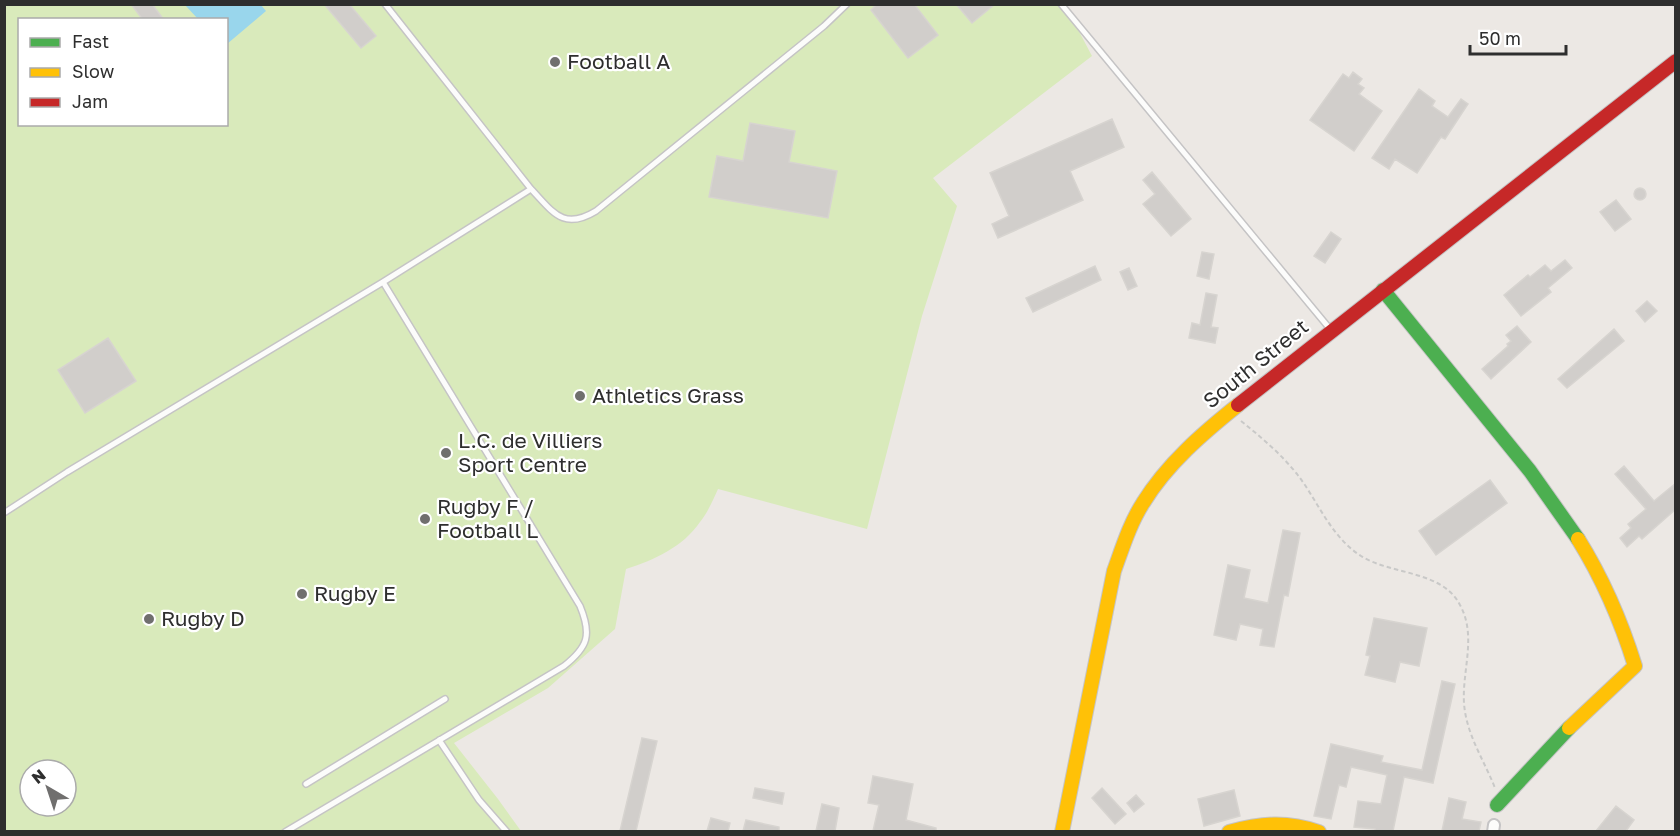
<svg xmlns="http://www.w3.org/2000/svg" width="1680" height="836" viewBox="0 0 1680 836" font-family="'Golos Text',sans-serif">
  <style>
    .pitch { fill: #d9eabb; fill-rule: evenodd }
    .water { fill: #99d6ec }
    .building { fill: #d1cecb; stroke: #d7d4d0; stroke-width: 1.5 }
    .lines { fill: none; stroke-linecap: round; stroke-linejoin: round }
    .lane-casing { stroke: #c5c4c5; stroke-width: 8 }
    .street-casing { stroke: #c5c4c5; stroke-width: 14 }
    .fast-casing { stroke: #c5c4c5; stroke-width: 16 }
    .slow-casing { stroke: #c5c4c5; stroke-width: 16 }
    .jam-casing { stroke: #c5c4c5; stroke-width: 16 }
    .path { stroke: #c9c9c8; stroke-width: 2; stroke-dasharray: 4.5 3; stroke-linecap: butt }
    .lane { stroke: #fcfcfb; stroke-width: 5 }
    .street { stroke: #fcfcfb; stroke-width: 10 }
    .fast { stroke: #4caf50; stroke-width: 14 }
    .slow { stroke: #ffc107; stroke-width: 14 }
    .jam { stroke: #c62828; stroke-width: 14 }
    .poi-dot { fill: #706f6e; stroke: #fff; stroke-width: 2 }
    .labels { text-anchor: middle; stroke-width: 4.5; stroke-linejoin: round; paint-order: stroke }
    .poi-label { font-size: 21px; fill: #2e2e2e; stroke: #fff; text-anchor: start }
    .street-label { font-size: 21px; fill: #2e2e2e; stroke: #fff }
  </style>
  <rect width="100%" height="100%" fill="#ece8e4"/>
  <path class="pitch" d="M5,5H1065L1092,56L933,178L957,206L922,316L867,529L718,489C713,500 708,512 700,522C683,547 654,560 626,569L615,629L548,688L454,743L498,799L521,831H5ZM20,20H226V124H20ZM30,770H66V806H30Z"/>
  <path class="water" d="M185,5H261L266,11L227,44L226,20L198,19Z"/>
  <path class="building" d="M131,4H152L164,20H143Z
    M324,4H349L376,36L361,48Z
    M877,4H914L938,35L908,58L871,10Z
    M956,4H995L972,23Z
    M1353,72L1362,79L1358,84L1364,88L1359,94L1382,111L1354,151L1310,120L1343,74L1349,78Z
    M1419,89L1435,101L1432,106L1448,117L1461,99L1468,104L1445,139L1441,137L1417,173L1395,159L1389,169L1372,158Z
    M1112,119L1124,147L1070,171L1083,200L998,238L992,224L1009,216L990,173Z
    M750,123L795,131L789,162L837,171L828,218L709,197L717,156L743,161Z
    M1152,172L1191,219L1171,236L1143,204L1155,194L1143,180Z
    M1634 194a6 6 0 1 1 12 0a6 6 0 1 1-12 0Z
    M1616,200L1631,219L1615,231L1600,212Z
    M1331,232L1341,239L1325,263L1314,256Z
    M1202,252L1214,254L1209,279L1197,276Z
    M1565,260L1572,268L1548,288L1551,292L1521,316L1504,295L1528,275L1530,277L1545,265L1551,271Z
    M1095,266L1101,280L1033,312L1026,298Z
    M1129,268L1137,286L1128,290L1120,272Z
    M1206,293L1217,295L1211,327L1218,328L1215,343L1189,338L1192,323L1200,325Z
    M1647,301L1657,311L1645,322L1636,311Z
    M1517,326L1531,342L1491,379L1482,369L1508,346L1507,344L1511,341L1506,335Z
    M1614,329L1624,341L1567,388L1558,379Z
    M108,338L136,381L85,413L58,370Z
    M1624,466L1654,501L1676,483V509L1642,539L1639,536L1627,547L1620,538L1631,528L1628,524L1646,509L1615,474Z
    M1490,480L1507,503L1436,555L1419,531Z
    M1283,530L1300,533L1288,596L1284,595L1274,647L1260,645L1263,629L1240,624L1236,640L1214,635L1228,565L1250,570L1244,598L1268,603Z
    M1374,618L1427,628L1419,666L1400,662L1395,682L1365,675L1370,656L1366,655Z
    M1442,681L1455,684L1433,783L1404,777L1393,831H1375V829L1354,827L1358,801L1381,804L1387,775L1351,767L1346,787L1339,785L1331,819L1314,816L1331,744L1383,756L1381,762L1422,770Z
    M642,738L657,741L636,831H620Z
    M873,776L913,784L906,820L936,828V831H873L879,805L868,803Z
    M755,788L784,793L782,804L753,798Z
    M1102,788L1126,814L1115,824L1092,798Z
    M1234,790L1240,816L1204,826L1198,799Z
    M1136,795L1144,804L1134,812L1127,803Z
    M1449,798L1466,802L1462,819L1481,822L1479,831H1442Z
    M822,804L839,808L835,831H816Z
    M1616,806L1634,820L1626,831H1596Z
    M711,818L730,823L728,831H707Z
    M746,820L779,827V831H743Z"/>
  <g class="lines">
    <g class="lane-casing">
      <path id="lane" d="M385,4L531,189C553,212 563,231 596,211L824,26L847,4
        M1061,4L1330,329
        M4,513L67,472L383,282L531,189
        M439,740L479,800L507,832
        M306,784L445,699
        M285,832L564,666C588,647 592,635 580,606L383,282"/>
    </g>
    <g class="street-casing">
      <path id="street" d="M1493,832L1494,825"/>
    </g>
    <g class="fast-casing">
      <path id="fast" d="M1383,290L1530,471L1578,539
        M1497,805L1569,728"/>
    </g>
    <g class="slow-casing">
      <path id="slow" d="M1569,728L1635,666C1621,621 1603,579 1578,539
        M1062,832L1114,571C1122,549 1130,523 1143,503C1167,464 1203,433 1238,405
        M1229,832C1261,823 1287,821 1319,832"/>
    </g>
    <g class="jam-casing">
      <path id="jam" d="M1238,405L1676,61"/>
    </g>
    <path class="path" d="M1241,421C1261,437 1281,454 1297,474C1318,501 1330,536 1361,556C1391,575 1442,570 1460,605C1477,636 1462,670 1464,703C1466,734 1484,760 1495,788"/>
    <use href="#lane" class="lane"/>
    <use href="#street" class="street"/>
    <use href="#fast" class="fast"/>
    <use href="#slow" class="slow"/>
    <use href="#jam" class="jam"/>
  </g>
  <g class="poi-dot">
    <circle cx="555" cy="62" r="6"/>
    <circle cx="580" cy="396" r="6"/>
    <circle cx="446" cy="453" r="6"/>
    <circle cx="425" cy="519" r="6"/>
    <circle cx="302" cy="594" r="6"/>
    <circle cx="149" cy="619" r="6"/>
  </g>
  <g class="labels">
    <g class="poi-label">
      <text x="567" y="69">Football A</text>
      <text x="592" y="403">Athletics Grass</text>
      <text x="458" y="448">L.C. de Villiers<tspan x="458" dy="24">Sport Centre</tspan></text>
      <text x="437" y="514">Rugby F /<tspan x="437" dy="24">Football L</tspan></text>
      <text x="314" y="601">Rugby E</text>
      <text x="161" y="626">Rugby D</text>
    </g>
    <g class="street-label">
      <text transform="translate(1256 364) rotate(-39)" y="7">South Street</text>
    </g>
  </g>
  <rect width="1680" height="836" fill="none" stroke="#2e2e2e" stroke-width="12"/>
  <rect x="18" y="18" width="210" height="108" fill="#ffffff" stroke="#ababab" stroke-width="1.5"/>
  <rect x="30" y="38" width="30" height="9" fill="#4caf50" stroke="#ababab" stroke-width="1.5"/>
  <text x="72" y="48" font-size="18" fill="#2e2e2e">Fast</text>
  <rect x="30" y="68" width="30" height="9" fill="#ffc107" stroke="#ababab" stroke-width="1.5"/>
  <text x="72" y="78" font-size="18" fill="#2e2e2e">Slow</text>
  <rect x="30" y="98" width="30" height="9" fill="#c62828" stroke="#ababab" stroke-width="1.5"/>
  <text x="72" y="108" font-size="18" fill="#2e2e2e">Jam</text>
  <g transform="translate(48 788) rotate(321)"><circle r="28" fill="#ffffff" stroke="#ababab" stroke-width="1.5"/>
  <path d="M0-4.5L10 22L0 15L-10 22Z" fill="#706f6e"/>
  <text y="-9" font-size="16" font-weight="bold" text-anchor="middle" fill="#2e2e2e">N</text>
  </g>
  <path d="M1470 45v9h96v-9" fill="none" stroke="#2e2e2e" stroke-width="3"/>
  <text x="1479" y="45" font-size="18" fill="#2e2e2e" stroke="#ffffff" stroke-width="4.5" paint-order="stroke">50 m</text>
</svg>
